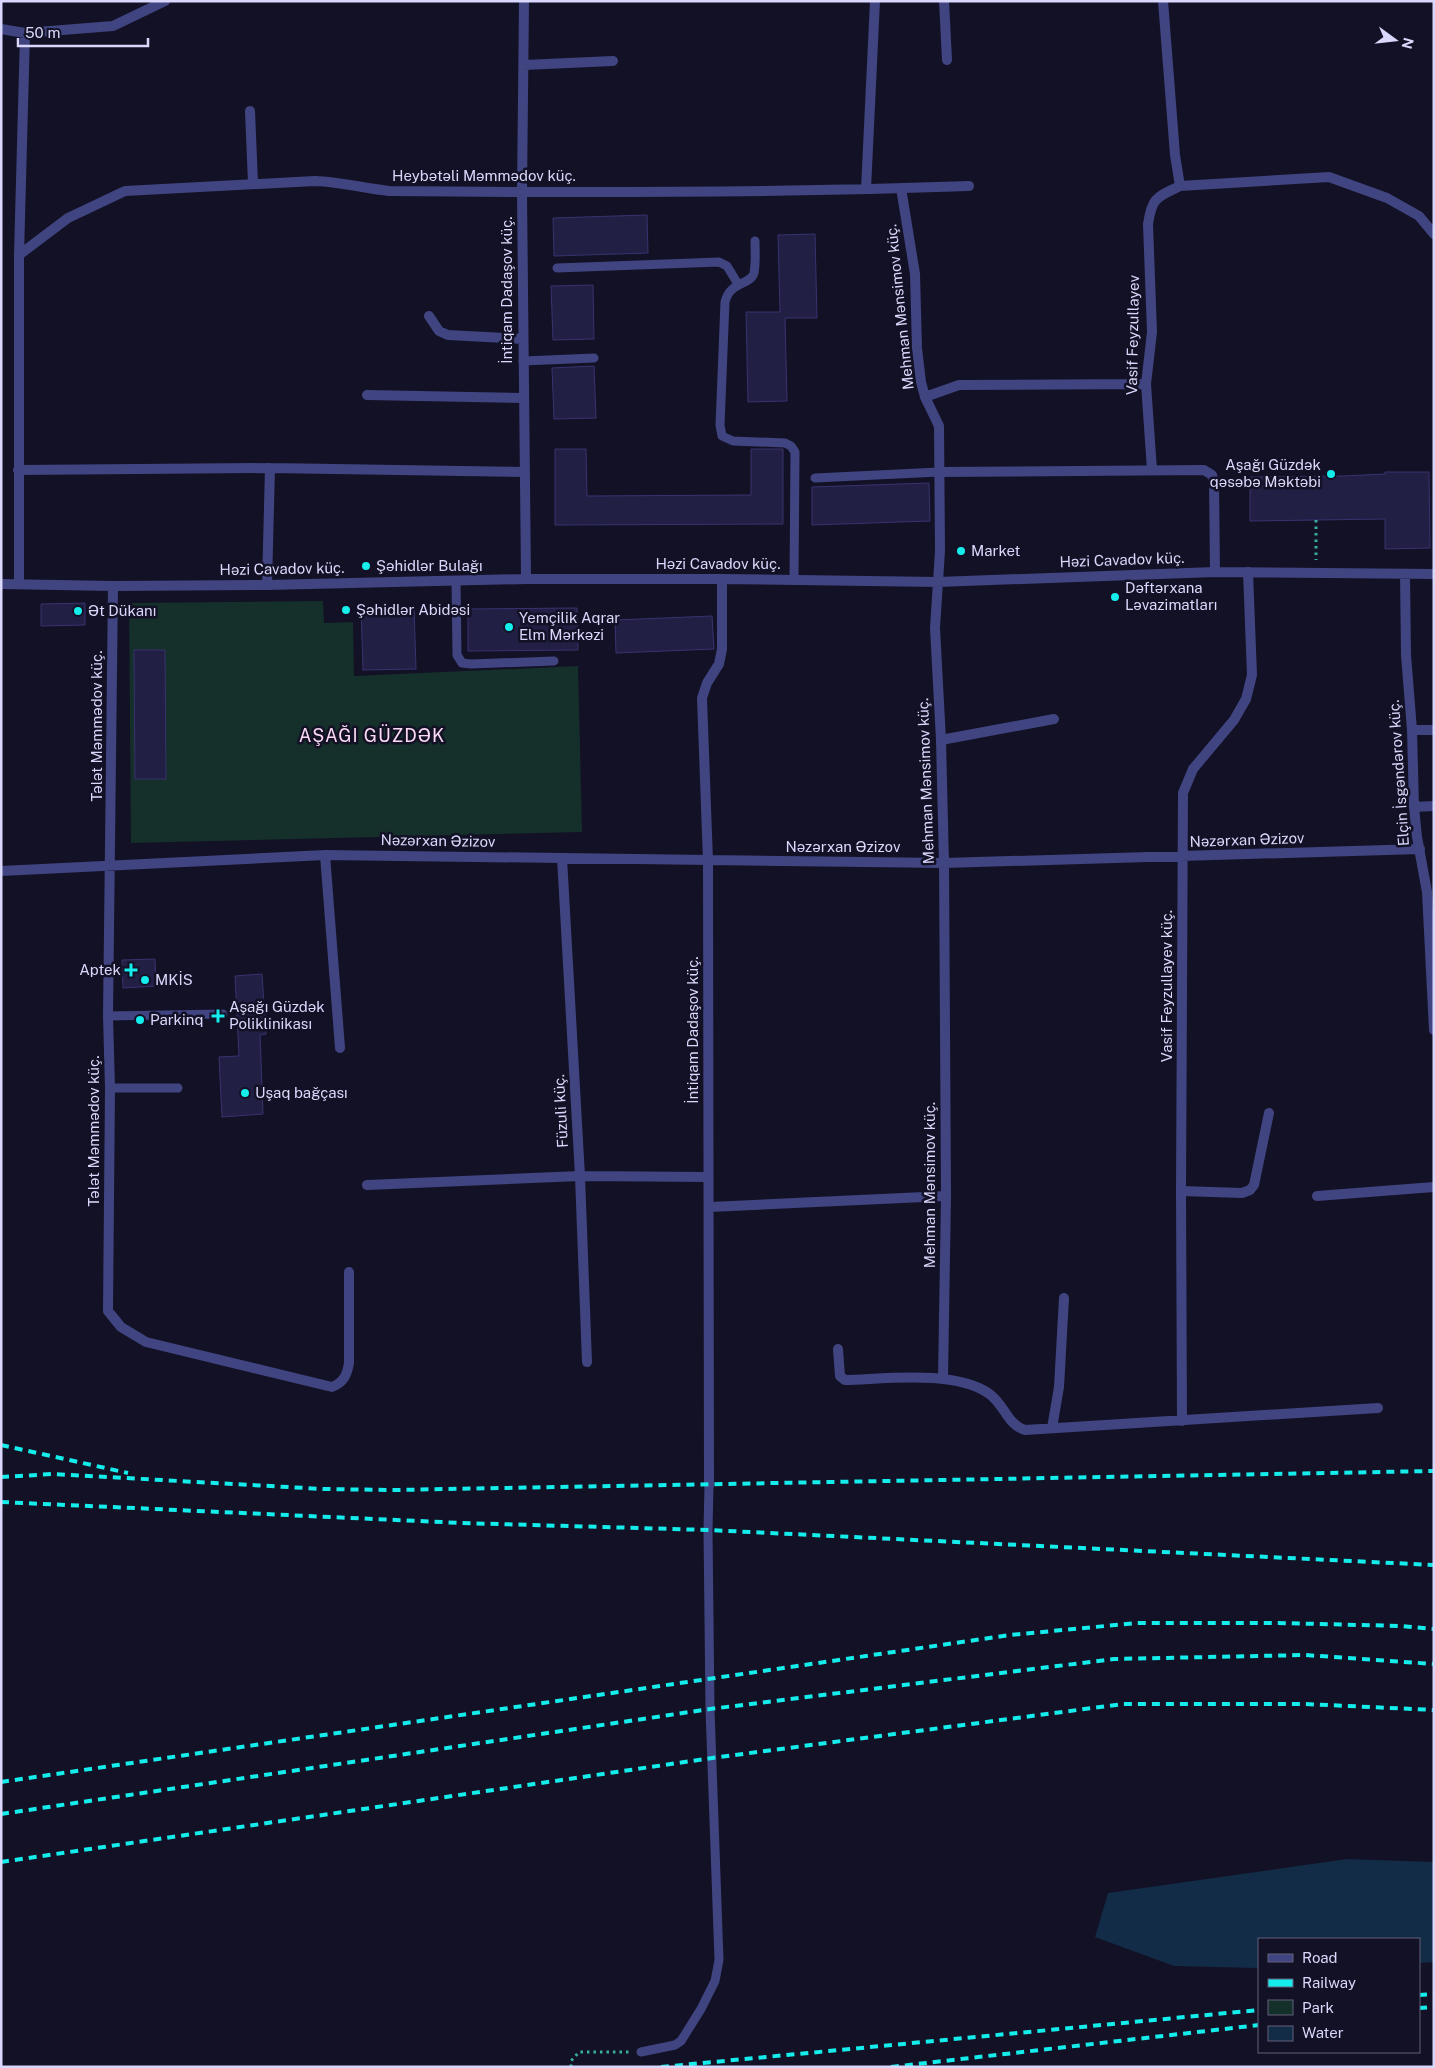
<svg xmlns="http://www.w3.org/2000/svg" width="1435" height="2068" viewBox="0 0 1435 2068" font-family="'Public Sans',sans-serif">
  <style>
    .green { fill: #152f2b }
    .water { fill: #122c48 }
    .building { fill: #221f45; stroke: #38336f }
    .lines { fill: none; stroke-linecap: round; stroke-linejoin: round }
    .path { stroke: #39af9c; stroke-width: 3; stroke-dasharray: 2.5 4; stroke-linecap: butt }
    .lane { stroke: #404481; stroke-width: 9 }
    .street { stroke: #404481; stroke-width: 10 }
    .rail { stroke: #14edec; stroke-width: 4; stroke-dasharray: 8 6; stroke-linecap: butt }
    .poi-dot { fill: #14edec; stroke: #131125; stroke-width: 2 }
    .labels { text-anchor: middle; stroke-width: 5; stroke-linejoin: round; paint-order: stroke }
    .street-label { font-size: 15px; fill: #d9d8fc; stroke: #131125 }
    .poi-label { font-size: 15px; fill: #d9d8fc; stroke: #131125; text-anchor: start }
    .quarter-label { font-size: 18px; letter-spacing: 1px; fill: #fcdaf3; stroke: #131125 }
  </style>
  <rect width="100%" height="100%" fill="#131125"/>
  <path class="green" d="M323,601L324,623L353,622L354,676L578,666L582,832L131,843L129,603Z"/>
  <path class="water" d="M1347,1859L1434,1862V1962L1419,1963V1939H1259V1968L1174,1966L1095,1937L1108,1893Z"/>
  <path class="building" d="M647,215L648,253L554,256L553,218Z
    M815,234L817,318H785L787,401L748,402L746,312H780L778,235Z
    M593,285L594,339L553,340L551,286Z
    M594,366L596,418L554,419L552,368Z
    M555,449H586L587,496L751,495V449H783V524L555,525Z
    M1385,472H1429L1430,548L1385,549V519L1250,521V477L1343,476L1385,474Z
    M929,483L930,521L812,525V487Z
    M85,603V625L41,626V604Z
    M414,607L416,669L363,670L361,608Z
    M577,608L578,650L468,651V609Z
    M712,616L714,649L616,653L615,620Z
    M134,650H165L166,779H135Z
    M155,959L156,986L123,988L122,960Z
    M262,974L266,1034L260,1035L263,1114L222,1117L219,1057L239,1056L235,976Z"/>
  <g class="lines">
    <path class="path" d="M1316,520V560
      M571,2067V2061L579,2052H630"/>
    <path class="lane" d="M755,241C755,251 756,263 754,273C751,285 730,281 725,302L720,425L722,436L733,441L785,443L791,446L795,452L794,579
      M557,268L719,262L727,266L738,284
      M523,361L594,358
      M815,478L939,472
      M456,581L457,655L462,663L471,664L554,661
      M108,1016L223,1014
      M110,1088H178
      M641,2052L675,2045L681,2041L701,2009L715,1981L719,1960L710,1709L708,1530L709,1485"/>
    <path class="street" d="M524,1L522,192L526,579
      M944,1L947,60
      M1163,1L1175,155L1180,186
      M1,29L25,33L113,26L165,1
      M524,65L613,61
      M250,111L253,183
      M901,188L915,274L917,348L921,382L925,397L939,426L940,551L935,628L941,740L944,863L946,1196L943,1378
      M866,189L875,1
      M19,255L68,218L125,191L315,181C340,182 364,188 389,191C582,193 776,193 969,186
      M429,316L439,331L448,335L523,339
      M367,395L523,398
      M925,397L959,385L1146,384
      M18,470L270,468L524,472
      M1152,470L1146,384L1152,332L1148,224C1152,197 1157,197 1180,186L1329,177L1387,198L1419,216L1434,234
      M939,472L1204,470L1212,475L1214,481L1215,572
      M1405,574L1406,655L1412,730L1414,807L1417,837L1427,892L1434,1030
      M1,584L113,586L267,585L526,579H722L938,582L1215,572L1434,574
      M19,584V255L25,33
      M267,585L270,468
      M113,586L108,1016L110,1088L108,1311L121,1327L146,1342L332,1387C344,1382 347,1375 349,1363V1272
      M1412,730H1434
      M941,740L1054,719
      M1414,807L1434,806
      M325,855L340,1048
      M562,858L580,1176L587,1362
      M1,871L325,855L944,863L1420,849
      M367,1185L580,1176L708,1177
      M1181,1191L1242,1193L1250,1190L1254,1185L1269,1113
      M1317,1196L1434,1187
      M710,1207L946,1196
      M838,1349L840,1376L845,1380C886,1379 953,1370 988,1393C1005,1404 1006,1424 1025,1430L1378,1408
      M1182,1421L1181,1191L1183,793L1193,769L1234,720L1246,699L1252,675L1248,572
      M1052,1428L1059,1387L1064,1298
      M709,1485L708,861L702,698L707,683L719,664L722,649V579"/>
    <path class="rail" d="M1,1445L128,1473
      M1,1477L53,1474L323,1489L394,1490L1434,1471
      M1,1502L462,1523L708,1530L1434,1565
      M1,1782L1010,1635L1137,1623H1278L1402,1626L1434,1629
      M1,1814L710,1709L1114,1659L1305,1655L1434,1664
      M1,1862L712,1758L1123,1704H1305L1434,1710
      M1419,1995L1434,1994
      M1419,2008L1434,2007
      M661,2067L1259,2010
      M891,2067L1259,2025"/>
  </g>
  <g class="poi-dot">
    <circle cx="1331" cy="474" r="5"/>
    <circle cx="961" cy="551" r="5"/>
    <circle cx="366" cy="566" r="5"/>
    <circle cx="1115" cy="597" r="5"/>
    <circle cx="346" cy="610" r="5"/>
    <circle cx="78" cy="611" r="5"/>
    <circle cx="509" cy="627" r="5"/>
    <path d="M128.5 962.5h5v5h5v5h-5v5h-5v-5h-5v-5h5z"/>
    <circle cx="145" cy="980" r="5"/>
    <path d="M215.5 1008.5h5v5h5v5h-5v5h-5v-5h-5v-5h5z"/>
    <circle cx="140" cy="1020" r="5"/>
    <circle cx="245" cy="1093" r="5"/>
  </g>
  <g class="labels">
    <g class="street-label">
      <text x="484" y="181">Heybətəli Məmmədov küç.</text>
      <text transform="translate(507 290) rotate(-90)" y="5">İntiqam Dadaşov küç.</text>
      <text transform="translate(900 307) rotate(-96)" y="5">Mehman Mənsimov küç.</text>
      <text transform="translate(1133 335) rotate(-89)" y="5">Vasif Feyzullayev</text>
      <text transform="translate(1122 560) rotate(-2)" y="5">Həzi Cavadov küç.</text>
      <text x="718" y="569">Həzi Cavadov küç.</text>
      <text transform="translate(282 569) rotate(-1)" y="5">Həzi Cavadov küç.</text>
      <text transform="translate(97 726) rotate(-90)" y="5">Tələt Məmmədov küç.</text>
      <text transform="translate(1399 773) rotate(-94)" y="5">Elçin İsgəndərov küç.</text>
      <text transform="translate(926 781) rotate(-92)" y="5">Mehman Mənsimov küç.</text>
      <text transform="translate(1247 840) rotate(-2)" y="5">Nəzərxan Əzizov</text>
      <text transform="translate(438 841) rotate(1)" y="5">Nəzərxan Əzizov</text>
      <text x="843" y="852">Nəzərxan Əzizov</text>
      <text transform="translate(1167 986) rotate(-90)" y="5">Vasif Feyzullayev küç.</text>
      <text transform="translate(693 1030) rotate(-90)" y="5">İntiqam Dadaşov küç.</text>
      <text transform="translate(561 1111) rotate(-93)" y="5">Füzuli küç.</text>
      <text transform="translate(94 1131) rotate(-90)" y="5">Tələt Məmmədov küç.</text>
      <text transform="translate(930 1185) rotate(-90)" y="5">Mehman Mənsimov küç.</text>
    </g>
    <g class="poi-label">
      <text x="1321" y="470" text-anchor="end">Aşağı Güzdək<tspan x="1321" dy="17">qəsəbə Məktəbi</tspan></text>
      <text x="971" y="556">Market</text>
      <text x="376" y="571">Şəhidlər Bulağı</text>
      <text x="1125" y="593">Dəftərxana<tspan x="1125" dy="17">Ləvazimatları</tspan></text>
      <text x="356" y="615">Şəhidlər Abidəsi</text>
      <text x="88" y="616">Ət Dükanı</text>
      <text x="519" y="623">Yemçilik Aqrar<tspan x="519" dy="17">Elm Mərkəzi</tspan></text>
      <text x="121" y="975" text-anchor="end">Aptek</text>
      <text x="155" y="985">MKİS</text>
      <text x="229" y="1012">Aşağı Güzdək<tspan x="229" dy="17">Poliklinikası</tspan></text>
      <text x="150" y="1025">Parkinq</text>
      <text x="255" y="1098">Uşaq bağçası</text>
    </g>
    <g class="quarter-label">
      <text x="372" y="742">AŞAĞI GÜZDƏK</text>
    </g>
  </g>
  <rect width="1435" height="2068" fill="none" stroke="#d9d8fc" stroke-width="5"/>
  <rect x="1258" y="1938" width="162" height="115" fill="#131125" stroke="#62617b"/>
  <rect x="1268" y="1954" width="25" height="8" fill="#404481" stroke="#62617b"/>
  <text x="1302" y="1963" font-size="15" fill="#d9d8fc">Road</text>
  <rect x="1268" y="1979" width="25" height="8" fill="#14edec" stroke="#62617b"/>
  <text x="1302" y="1988" font-size="15" fill="#d9d8fc">Railway</text>
  <rect x="1268" y="2000" width="25" height="15" fill="#152f2b" stroke="#62617b"/>
  <text x="1302" y="2013" font-size="15" fill="#d9d8fc">Park</text>
  <rect x="1268" y="2026" width="25" height="15" fill="#122c48" stroke="#62617b"/>
  <text x="1302" y="2038" font-size="15" fill="#d9d8fc">Water</text>
  <g transform="translate(1395 40) rotate(105)" stroke="#131125" stroke-width="4" paint-order="stroke">
  <path d="M0-4L9 19L0 12L-9 19Z" fill="#d9d8fc"/>
  <text y="-8" font-size="14" font-weight="bold" text-anchor="middle" fill="#d9d8fc">N</text>
  </g>
  <path d="M18 38v8h130v-8" fill="none" stroke="#d9d8fc" stroke-width="2.5"/>
  <text x="25" y="38" font-size="15" fill="#d9d8fc" stroke="#131125" stroke-width="4" paint-order="stroke">50 m</text>
</svg>
